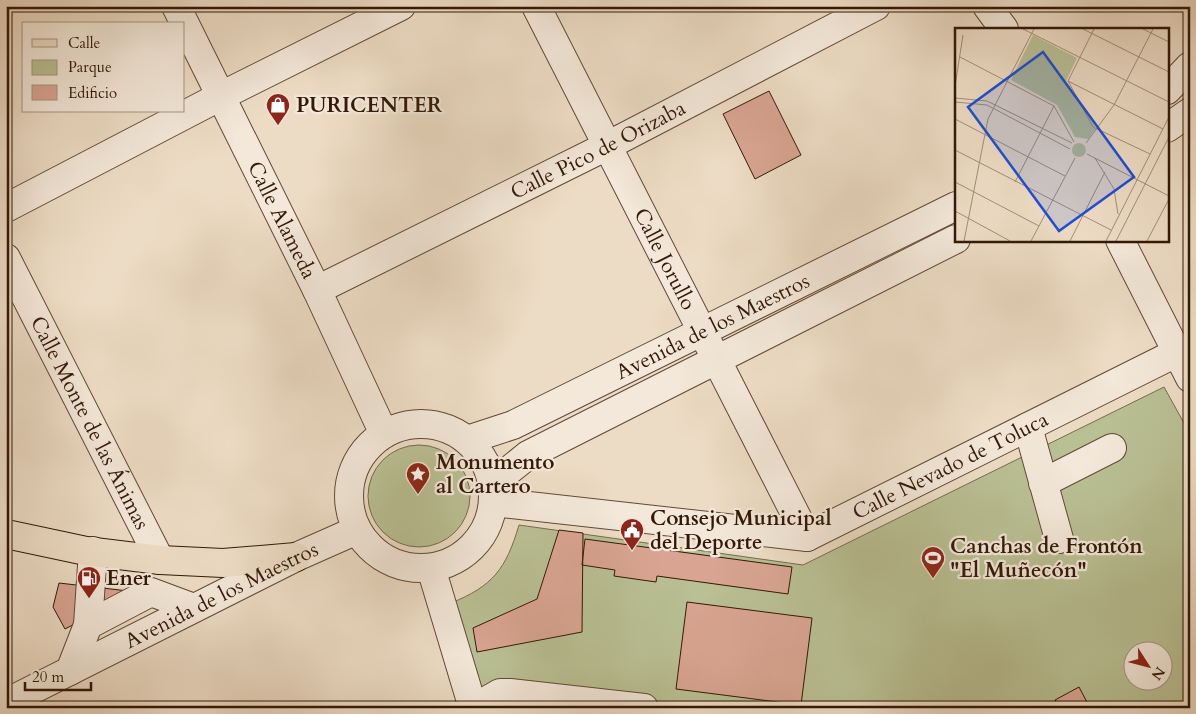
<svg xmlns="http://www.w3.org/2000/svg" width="1196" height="714" viewBox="0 0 1196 714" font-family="Cardo,serif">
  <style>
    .green { fill: #b9c094; stroke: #766c4e; fill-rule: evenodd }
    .building { fill: #d9a592; stroke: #331807 }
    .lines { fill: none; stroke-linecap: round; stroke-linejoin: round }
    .minor-casing { stroke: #624936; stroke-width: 30 }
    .major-casing { stroke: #331807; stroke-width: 30 }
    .minor { stroke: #f3e8d9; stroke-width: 28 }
    .major { stroke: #eddcc5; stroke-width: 28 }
    .labels { text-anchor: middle; stroke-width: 4.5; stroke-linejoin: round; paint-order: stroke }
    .poi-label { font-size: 21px; font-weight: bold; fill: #331807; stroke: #f3e8d9; text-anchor: start }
    .street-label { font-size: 21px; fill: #331807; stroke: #f3e8d9 }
    .inset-road { fill: none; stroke: #a38e79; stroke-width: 1 }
    .view { fill: #1d4ed8; fill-opacity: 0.15; stroke: #1d4ed8; stroke-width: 2.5 }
    .inset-edge { fill: none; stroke: #331807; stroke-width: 2.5 }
  </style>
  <rect width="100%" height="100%" fill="#eddcc5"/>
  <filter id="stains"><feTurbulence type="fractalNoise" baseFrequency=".004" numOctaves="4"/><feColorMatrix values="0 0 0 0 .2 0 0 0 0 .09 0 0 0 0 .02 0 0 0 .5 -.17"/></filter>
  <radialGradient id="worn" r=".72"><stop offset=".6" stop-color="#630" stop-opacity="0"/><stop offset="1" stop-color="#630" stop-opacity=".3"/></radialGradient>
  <path class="green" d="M1164,387L1190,434V708H709L496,686L480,701L451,603C493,586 506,569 519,525L803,565ZM1134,652H1164V682H1134Z
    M368 496a51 51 0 1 1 102 0a51 51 0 1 1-102 0Z"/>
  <path class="building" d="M769,91L801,155L755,179L723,114Z
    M559,530L583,533L582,632L477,652L473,628L537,599Z
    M585,539L792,567L788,594L657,576L656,582L614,576L615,570L582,565Z
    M59,583L137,592L65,629L53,607Z
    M687,602L812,618L801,705L676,689Z
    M1079,687L1090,708H1059L1055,700Z"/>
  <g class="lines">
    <g class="minor-casing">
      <g id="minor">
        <path id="s1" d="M176,6L317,290L384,434"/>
        <path id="s2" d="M536,6L807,537"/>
        <path d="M987,6L1004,29"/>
        <path d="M1167,90L1190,66"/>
        <path d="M1167,128L1190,112"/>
        <path d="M6,208L221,96L401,6"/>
        <path d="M1120,240L1190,378"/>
        <path id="s3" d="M6,258L160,560"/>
        <path id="s4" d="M317,290L607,146L876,6"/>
        <circle cx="421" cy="496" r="72"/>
        <path d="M1028,427L1059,539"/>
        <path id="s5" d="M467,440L513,425L956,206"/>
        <path d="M1043,483L1112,448"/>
        <path d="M492,484L528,455L956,239"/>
        <path id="s6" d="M493,502L807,537L1190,346"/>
        <path d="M431,568L473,708"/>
        <path d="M88,625L93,551"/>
        <path d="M70,671L88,625L151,592L194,608"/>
        <path id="s7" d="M6,703L296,557L357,530"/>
        <path d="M474,708L500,693H510L644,708"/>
      </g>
    </g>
    <g class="major-casing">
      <path id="major" d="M6,534L86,551L160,560L223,563L296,557"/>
    </g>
    <use href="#minor" class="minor"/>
    <use href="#major" class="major"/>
  </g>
  <defs>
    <g id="shop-pin" transform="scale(1.25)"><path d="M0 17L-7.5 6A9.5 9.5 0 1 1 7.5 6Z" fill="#8f2418" stroke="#f3e8d9"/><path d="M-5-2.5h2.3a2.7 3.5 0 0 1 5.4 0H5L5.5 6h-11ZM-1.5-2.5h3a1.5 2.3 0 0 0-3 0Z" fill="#fff"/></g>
    <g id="sight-pin" transform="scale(1.25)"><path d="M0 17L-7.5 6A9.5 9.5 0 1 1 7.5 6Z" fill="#8f2418" stroke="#f3e8d9"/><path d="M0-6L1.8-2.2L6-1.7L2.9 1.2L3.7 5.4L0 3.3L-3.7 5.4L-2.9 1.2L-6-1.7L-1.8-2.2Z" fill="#fff"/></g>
    <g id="civic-pin" transform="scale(1.25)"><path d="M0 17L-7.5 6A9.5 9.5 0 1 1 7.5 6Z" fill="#8f2418" stroke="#f3e8d9"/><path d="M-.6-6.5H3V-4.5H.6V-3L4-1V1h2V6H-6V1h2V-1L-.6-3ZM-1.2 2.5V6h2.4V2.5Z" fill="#fff"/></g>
    <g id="stadium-pin" transform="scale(1.25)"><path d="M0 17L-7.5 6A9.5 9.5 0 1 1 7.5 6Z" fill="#8f2418" stroke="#f3e8d9"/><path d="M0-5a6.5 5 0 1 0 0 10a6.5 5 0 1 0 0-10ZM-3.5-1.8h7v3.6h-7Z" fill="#fff"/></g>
    <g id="fuel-pin" transform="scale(1.25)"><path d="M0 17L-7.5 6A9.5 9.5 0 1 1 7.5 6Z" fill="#8f2418" stroke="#f3e8d9"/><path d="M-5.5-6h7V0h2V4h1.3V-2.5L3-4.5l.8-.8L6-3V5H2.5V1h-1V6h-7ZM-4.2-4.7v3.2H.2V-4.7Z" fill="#fff"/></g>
  </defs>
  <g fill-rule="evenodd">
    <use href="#shop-pin" x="278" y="105"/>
    <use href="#sight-pin" x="418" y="474"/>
    <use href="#civic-pin" x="632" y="530"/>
    <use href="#stadium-pin" x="933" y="558"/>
    <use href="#fuel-pin" x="89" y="578"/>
  </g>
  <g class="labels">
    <g class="poi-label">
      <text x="296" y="112">PURICENTER</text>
      <text x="436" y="469">Monumento<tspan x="436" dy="24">al Cartero</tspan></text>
      <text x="650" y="525">Consejo Municipal<tspan x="650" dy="24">del Deporte</tspan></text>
      <text x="950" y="553">Canchas de Frontón<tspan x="950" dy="24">"El Muñecón"</tspan></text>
      <text x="106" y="585">Ener</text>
    </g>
    <g class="street-label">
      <text dy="7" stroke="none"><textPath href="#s4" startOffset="314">Calle Pico de Orizaba</textPath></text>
      <text dy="7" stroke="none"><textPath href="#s1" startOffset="239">Calle Alameda</textPath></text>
      <text dy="7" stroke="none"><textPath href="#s2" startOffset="284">Calle Jorullo</textPath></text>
      <text dy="7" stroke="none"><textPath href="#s5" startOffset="271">Avenida de los Maestros</textPath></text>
      <text dy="7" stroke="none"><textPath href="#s3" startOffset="185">Calle Monte de las Ánimas</textPath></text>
      <text dy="7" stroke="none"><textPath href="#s6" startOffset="476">Calle Nevado de Toluca</textPath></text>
      <text dy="7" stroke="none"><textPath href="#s7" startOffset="241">Avenida de los Maestros</textPath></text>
    </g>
  </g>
  <g transform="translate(955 28)">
    <rect width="214" height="214" fill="#eddcc5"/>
    <path d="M78,7L122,30L111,53L141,100L133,111L120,109L102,77L56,52ZM117 122a7 7 0 1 1 14 0a7 7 0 1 1-14 0Z" fill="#b9c094"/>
    <path class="inset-road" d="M68,1L214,74M128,1L214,44M188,1L214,14M5,29L99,78L119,114M113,53L138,99L195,126M113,53L208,101M113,53L139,1M0,58L8,7M0,70L32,73L117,115M0,74L32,77L115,121M0,91L110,148M131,115L159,77L198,1M0,122L156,202M132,126L214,168M140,130L159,161L163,186M0,154L84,198M60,154L99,78M0,183L55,213M9,213L33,91L79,1M76,213L120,130M115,213L150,144M151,213L214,89M161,213L214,109M192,213L214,171"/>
    <path class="view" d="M88,24L179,149L104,203L13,79Z"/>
    <rect width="214" height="214" class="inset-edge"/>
  </g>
  <rect width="1196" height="714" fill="none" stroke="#eddcc5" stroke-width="25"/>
  <rect x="8" y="8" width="1181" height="699" fill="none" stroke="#331807" stroke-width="2.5"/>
  <rect x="12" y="12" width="1171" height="689" fill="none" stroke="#331807"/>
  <rect x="22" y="22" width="162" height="90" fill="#f3e8d9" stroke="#a69585"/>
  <rect x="32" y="39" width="25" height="8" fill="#eddcc5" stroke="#a69585"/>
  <text x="68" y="48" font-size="15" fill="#331807">Calle</text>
  <rect x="32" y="60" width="25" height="15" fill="#b9c094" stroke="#a69585"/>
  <text x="68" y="72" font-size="15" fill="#331807">Parque</text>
  <rect x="32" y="85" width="25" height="15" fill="#d9a592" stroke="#a69585"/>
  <text x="68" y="98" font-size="15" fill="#331807">Edificio</text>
  <g transform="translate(1148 666) rotate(126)"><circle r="24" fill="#f3e8d9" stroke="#a69585"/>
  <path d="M0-4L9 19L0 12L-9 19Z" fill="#8f2418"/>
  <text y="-8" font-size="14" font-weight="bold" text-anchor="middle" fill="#331807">N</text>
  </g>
  <path d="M25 682v8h66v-8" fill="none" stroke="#331807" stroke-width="2.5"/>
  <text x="32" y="682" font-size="15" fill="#331807" stroke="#f3e8d9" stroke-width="4" paint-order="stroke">20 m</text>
  <rect width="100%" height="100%" filter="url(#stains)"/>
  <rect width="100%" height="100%" fill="url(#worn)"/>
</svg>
